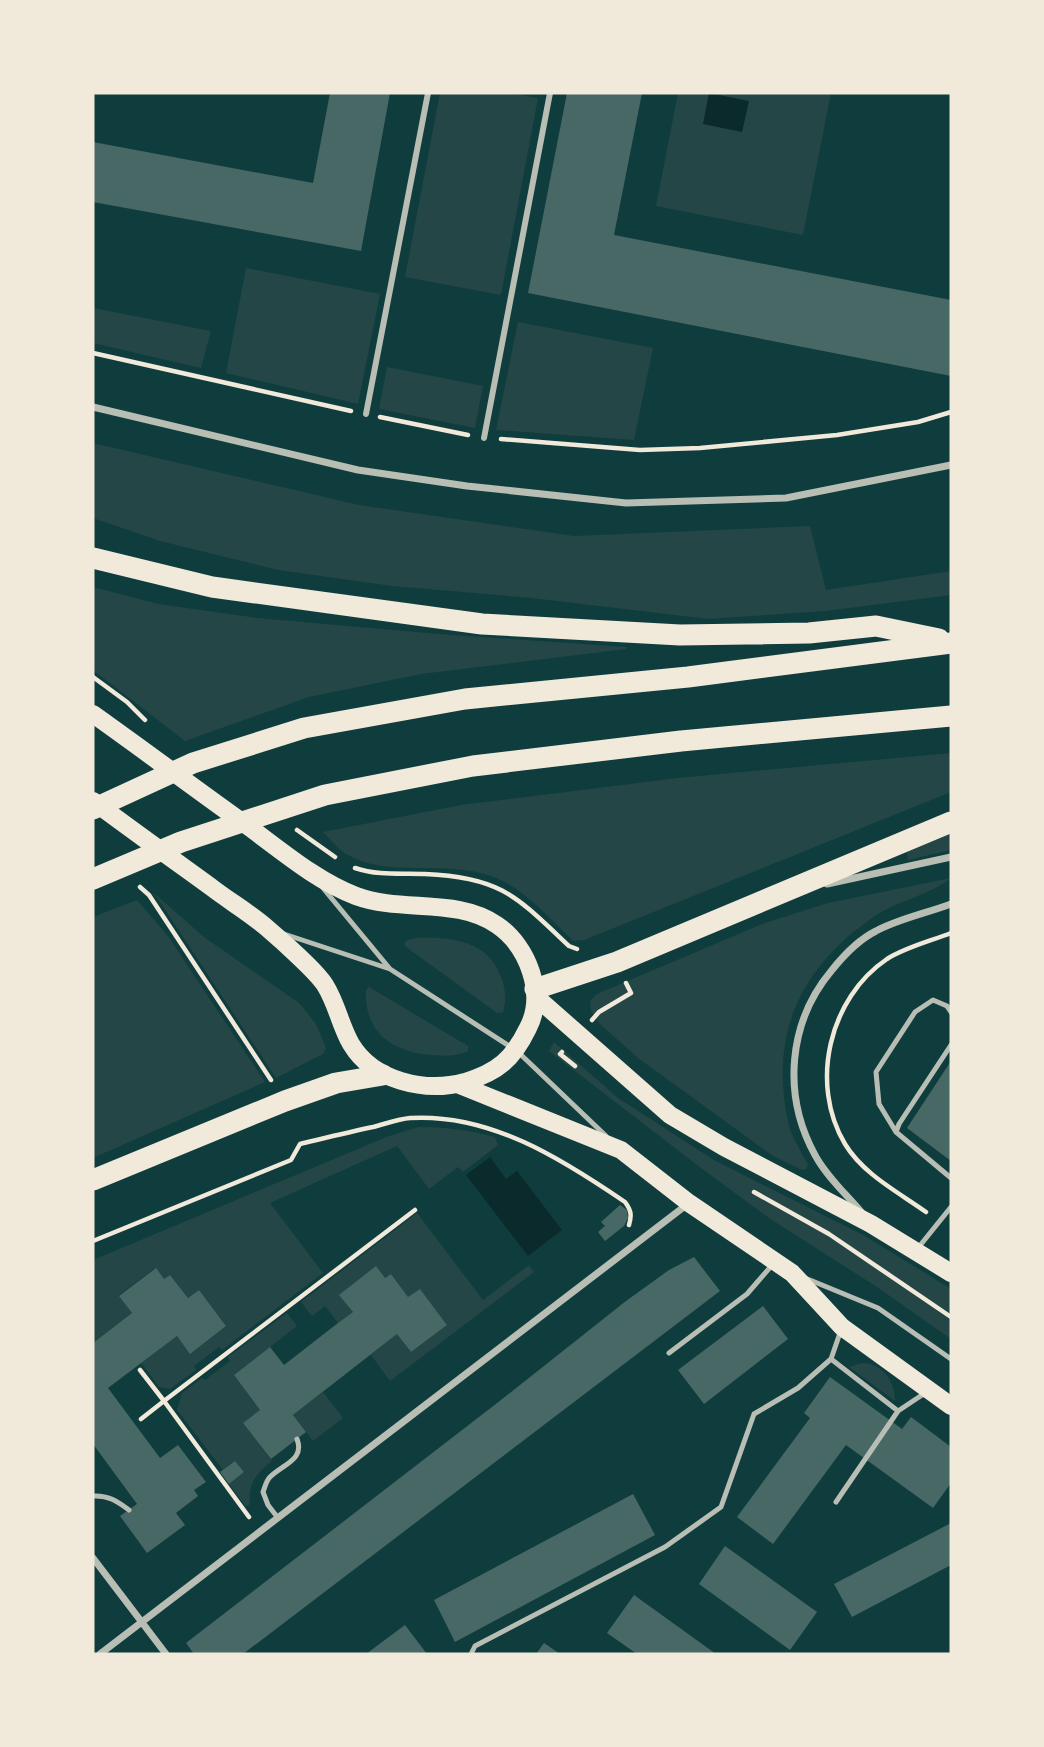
<svg xmlns="http://www.w3.org/2000/svg" width="1044" height="1747" viewBox="0 0 1044 1747" font-family="Raleway,sans-serif">
  <style>
    .green { fill: #244646 }
    .water { fill: #0a2a2b }
    .building { fill: #486865 }
    .lines { fill: none; stroke-linecap: round; stroke-linejoin: round }
    .path { stroke: #f1e9da; stroke-width: 4.5 }
    .service { stroke: #b8beb3; stroke-width: 5 }
    .pedestrian { stroke: #b8beb3; stroke-width: 6 }
    .minor { stroke: #b8beb3; stroke-width: 7 }
    .primary { stroke: #f1e9da; stroke-width: 18 }
    .motorway { stroke: #f1e9da; stroke-width: 21 }
  </style>
  <rect width="100%" height="100%" fill="#0f3d3e"/>
  <path class="green" d="M440,93H510L538,98L501,295L405,277Z
    M678,93H831L803,235L656,206Z
    M246,268L380,294L358,404L226,373Z
    M93,308L211,331L201,368L93,343Z
    M518,322L653,348L634,440L496,430Z
    M387,367L483,386L475,428L379,409Z
    M93,443L359,505L574,536L810,526L826,590L951,571V595L825,611L708,619L532,598L392,586L278,570L160,541L93,518Z
    M93,587L158,604L257,618L439,634L626,647V649L421,674L309,697L185,741L93,670Z
    M951,753V792L584,940L573,941C554,922 527,893 503,881C453,856 392,881 346,854C338,849 330,839 323,832L461,805L678,778Z
    M951,830V850L908,860L906,849Z
    M951,878C931,895 898,900 875,916C816,956 779,1010 783,1084C784,1100 786,1117 791,1132C796,1143 802,1154 808,1165L806,1169L802,1170L773,1156L638,1058L600,1024L591,1011L590,1001L597,994L762,924L828,903Z
    M154,893L204,937L299,1003L316,1024L326,1048L323,1054L276,1078Z
    M137,900L168,936L265,1082L93,1158V917Z
    M416,938C451,936 491,941 502,980C506,991 506,1001 503,1012L497,1013L406,947L404,944L407,940Z
    M369,987L468,1046V1051C456,1057 444,1056 431,1055C392,1052 364,1032 366,990Z
    M554,1042L618,1098L714,1160L863,1235L951,1289V1339L877,1287L772,1220L701,1168L549,1051Z
    M418,1127C445,1127 469,1130 495,1137L498,1145L463,1172L458,1167L429,1189L397,1146L270,1203L323,1273L222,1350L219,1347L194,1366L196,1370L170,1389L159,1387L141,1363L177,1336L191,1353L226,1326L199,1290L188,1298L170,1275L164,1279L155,1268L119,1295L132,1313L93,1343V1260L389,1136Z
    M417,1213L483,1300L529,1265L534,1272L390,1381L371,1355L397,1334L411,1352L447,1325L420,1289L408,1297L391,1274L385,1278L376,1267L340,1295L353,1312L338,1323L325,1306L312,1316L301,1302Z
    M287,1313L297,1326L234,1375L260,1410L243,1423L272,1461C256,1474 248,1483 250,1504L246,1507L229,1484L244,1472L235,1461L223,1470L177,1410L182,1393L202,1378L205,1380L230,1361L228,1357Z
    M862,1363C883,1363 895,1382 895,1401L849,1367Z
    M323,1392L343,1418L313,1441L293,1415Z"/>
  <path class="water" d="M709,93L749,101L742,132L703,124Z
    M490,1157L506,1179L517,1171L562,1230L528,1256L466,1175Z"/>
  <path class="building" d="M330,93H390L361,251L93,202V142L313,183Z
    M567,93H642L614,235L951,300V376L528,293Z
    M951,1061V1161L907,1128Z
    M620,1205L627,1210L628,1218L624,1226L605,1241L598,1232L605,1226L601,1222Z
    M694,1257L720,1291L243,1654H194L186,1643L501,1400L626,1301L669,1270Z
    M376,1266L385,1278L391,1274L408,1297L420,1289L447,1325L411,1352L397,1334L293,1415L306,1432L271,1459L243,1423L260,1410L234,1375L270,1347L284,1365L338,1323L353,1312L339,1295Z
    M156,1268L164,1279L170,1275L188,1298L199,1290L226,1326L190,1354L177,1336L108,1388L160,1458L178,1445L206,1482L194,1490L198,1496L176,1513L185,1525L147,1553L120,1516L137,1504L93,1444V1343L132,1313L119,1296Z
    M763,1306L788,1339L704,1404L678,1370Z
    M830,1377L902,1429L911,1417L951,1447V1483L933,1508L846,1445L773,1544L737,1517L810,1418L804,1413Z
    M235,1461L244,1472L229,1484L220,1472Z
    M633,1494L655,1535L455,1642L434,1600Z
    M951,1523V1565L852,1617L834,1584Z
    M725,1546L817,1612L790,1650L699,1584Z
    M634,1595L716,1654H637L607,1633Z
    M405,1625L427,1654H366Z
    M544,1643L560,1654H536Z"/>
  <g class="lines">
    <path class="path" d="M93,353L351,411
      M380,417L468,435
      M501,439L640,450L700,448L837,435L918,422L951,412
      M93,677L127,702L145,720
      M297,830L335,857
      M355,868C379,876 401,873 425,874C501,877 517,897 569,946L577,949
      M140,887L149,895L271,1080
      M592,1020L599,1012L631,993L626,983
      M562,1052L560,1054L575,1066
      M754,1192L829,1234L951,1317
      M926,1212C898,1192 863,1174 845,1144C809,1084 829,998 887,959C906,947 931,941 951,933
      M93,1241L291,1160L300,1144C325,1138 349,1132 373,1127C385,1124 398,1119 410,1118C490,1113 562,1159 625,1202C631,1210 632,1215 629,1225
      M140,1370L164,1401L415,1210
      M141,1419L164,1401L249,1517"/>
    <path class="service" d="M323,888L390,969
      M284,934L390,969L517,1051L606,1136
      M951,1012L947,1006L933,1000L915,1012L876,1072L879,1104L896,1132L951,1178
      M896,1132L899,1124L951,1045
      M918,1248L951,1207
      M805,1278L878,1308L951,1359
      M841,1330L831,1359L898,1411L922,1395L928,1394
      M669,1353L747,1294L773,1264
      M93,1496C108,1495 117,1501 129,1510
      M836,1502L898,1411
      M278,1518L268,1505L263,1492C265,1487 266,1481 270,1477C283,1464 305,1460 297,1439
      M471,1654L475,1646L665,1547L721,1507L754,1414L798,1388L831,1359"/>
    <path class="pedestrian" d="M366,414L428,93
      M484,438L550,93"/>
    <path class="minor" d="M93,407L358,470L467,486L626,503L786,498L951,465
      M827,884L951,857
      M862,1213C847,1195 826,1176 815,1155C782,1095 788,1022 832,970C844,955 858,940 876,931C898,919 927,913 951,904
      M93,1558L166,1654
      M100,1654L689,1203"/>
    <path class="primary" d="M93,714C145,751 197,790 249,827C283,852 317,881 356,896C402,913 457,897 497,925C528,946 546,994 528,1028C513,1059 498,1072 465,1082C425,1093 373,1081 351,1044C340,1025 337,1004 325,985C317,972 281,940 267,928C250,913 229,901 211,887C171,858 132,830 93,801
      M536,997L670,1115L724,1147L871,1224L951,1273
      M457,1084L621,1150L689,1203L792,1273L842,1327L951,1406"/>
    <path class="motorway" d="M93,558L212,587L482,624L680,635L809,633L876,626L939,639
      M93,809L193,763L304,728L465,699L688,677L951,643
      M93,879L181,842L325,795L473,766L681,741L951,716
      M535,989L617,962L951,822
      M93,1180L285,1101L336,1083L383,1075"/>
  </g>
  <rect width="1044" height="1747" fill="none" stroke="#f1e9da" stroke-width="189"/>
</svg>
